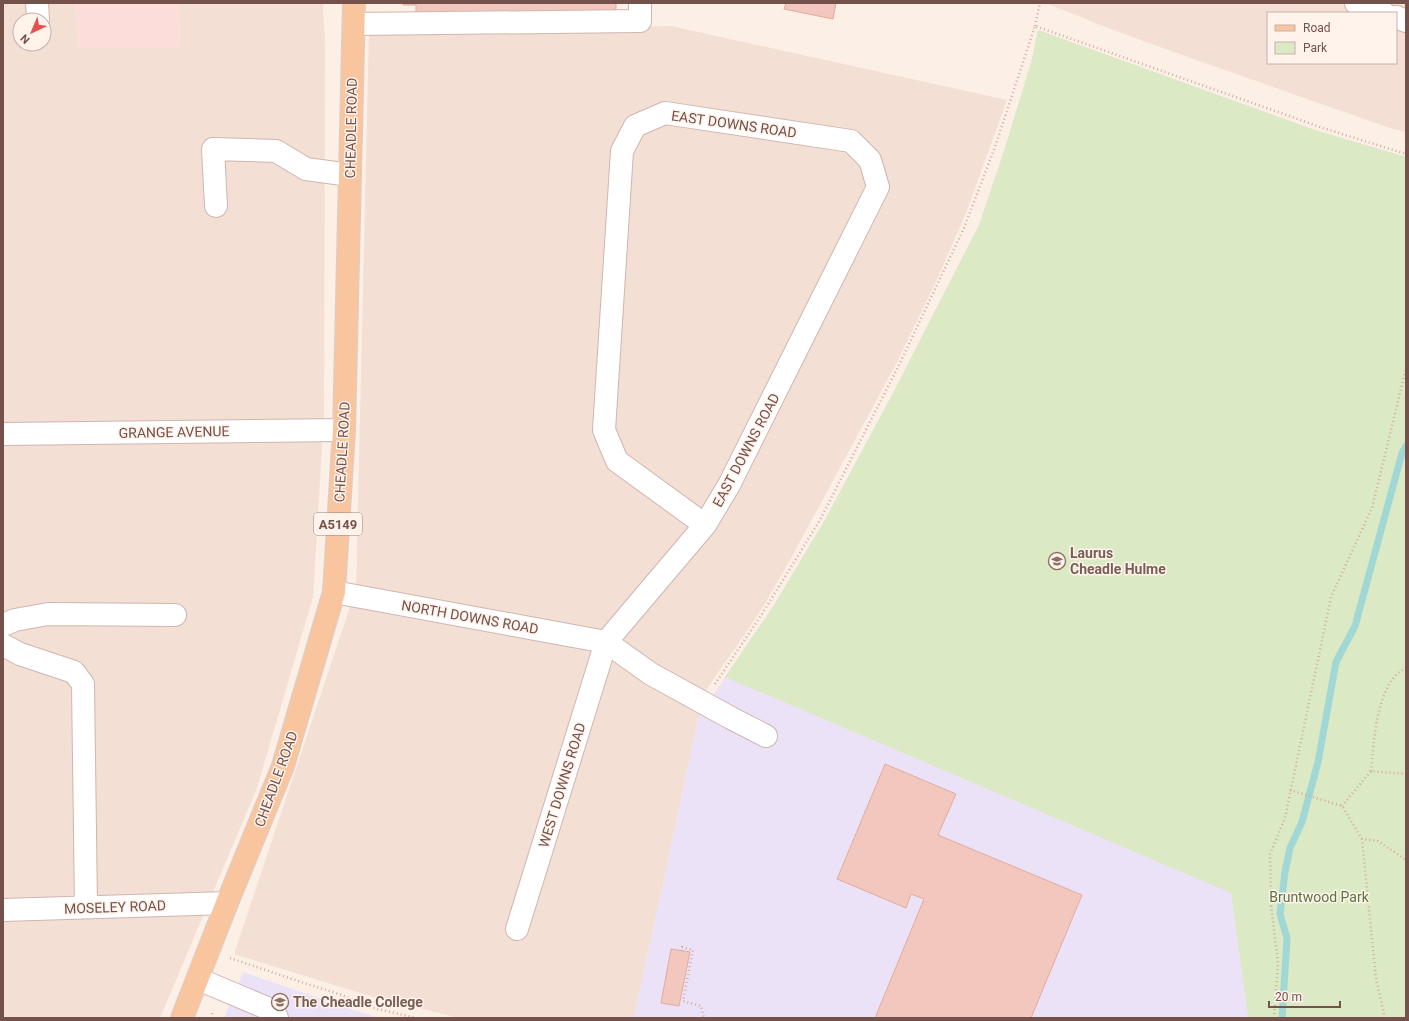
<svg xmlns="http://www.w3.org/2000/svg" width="1409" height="1021" viewBox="0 0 1409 1021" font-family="Roboto,sans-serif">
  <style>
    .residential { fill: #f3dfd4; fill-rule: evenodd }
    .commercial { fill: #fcddd9 }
    .education { fill: #ece2f8 }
    .green { fill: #dbe9c4 }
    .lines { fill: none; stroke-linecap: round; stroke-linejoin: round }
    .stream { stroke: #a1d7d4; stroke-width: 7 }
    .building { fill: #f1c7be; stroke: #e3aa9e }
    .minor-casing { stroke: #cfb6af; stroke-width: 24 }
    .major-casing { stroke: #d8cecd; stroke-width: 24 }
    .path { stroke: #d6aaa1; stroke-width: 2.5; stroke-dasharray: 1 3; stroke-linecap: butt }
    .minor { stroke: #fff; stroke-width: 22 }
    .major { stroke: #f9c59f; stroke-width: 22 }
    .labels { text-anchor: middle; stroke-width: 3; stroke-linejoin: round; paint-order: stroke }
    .shield { fill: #fff3ec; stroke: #9e827b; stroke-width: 1 }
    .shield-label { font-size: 13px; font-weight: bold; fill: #74514b }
    .street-label { font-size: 14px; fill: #74514b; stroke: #fff3ec }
    .education-label { font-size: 14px; font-weight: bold; fill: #785e54; stroke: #fff3ec; text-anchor: start }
    .park-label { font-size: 14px; fill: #5a7441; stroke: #fff3ec }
  </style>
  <rect width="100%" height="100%" fill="#fcefe5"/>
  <path class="residential" d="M3,3H75L79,47H180L179,3H323L325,46L324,414L313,597L257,788L160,1018H3ZM20,20H44V44H20Z
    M1044,3H1406V132L1390,128L1182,55L1108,28L1048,4ZM1268,13H1396V63H1268Z
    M671,26L1007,100L966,213L939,275L896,364L790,560L760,612L708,687L702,702L634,1018H459L370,996L234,954L356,589L369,33Z"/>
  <path class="commercial" d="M75,3H179L180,47H79Z"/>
  <path class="education" d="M1038,30L1315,130L1406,157L1231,893L1248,1018H634L702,702L712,697L774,605L826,518L893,393L979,225L1004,151L1031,63Z
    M243,972L356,1011L380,1018H224Z"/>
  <path class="green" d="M1038,30L1315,130L1406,157V1018H1248L1231,893L725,677L774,605L826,518L893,393L979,225L1004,151L1031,63Z"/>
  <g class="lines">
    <path class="stream" d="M1282,1018L1287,938L1280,914L1285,872L1290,848L1302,822L1318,762L1336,662L1355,626L1402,453L1406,446"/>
  </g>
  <path class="building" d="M403,3H616V16H416V5H403Z
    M786,3H836L833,19L784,9Z
    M885,764L956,794L938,835L1082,895L1031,1018H875L924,899L911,894L906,908L837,879Z
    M671,949L690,952L679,1006L661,1003Z"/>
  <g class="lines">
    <g class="minor-casing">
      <path id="minor" d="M37,3L38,20
        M1356,3L1384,13
        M1396,17L1406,21
        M354,24L640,21V3
        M216,206L213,149L276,151L306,169L350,175
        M3,434L344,430
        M334,592L606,642L651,674L731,718L766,736
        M3,625L15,620L48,614L175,615
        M3,645L20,654L74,672L83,684L86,907
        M3,910L227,903
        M517,929L606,642L705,525L729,485L878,187L870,160L851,141L665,113L635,126L622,151L604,430L617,461L705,525
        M198,979L274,1011L277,1018"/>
    </g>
    <g class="major-casing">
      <path id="major" d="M182,1018L227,903L283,766L334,592L344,430L354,3"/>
    </g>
    <path class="path" d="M1035,26L1040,3
      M715,684L762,614L820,520L899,365L964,228L995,147L1035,26L1323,128L1406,154
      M1371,771C1374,742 1376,682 1406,668
      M1290,790L1342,806L1362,839
      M1342,806L1371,771L1406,774
      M681,951L682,947L693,950L683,1001L701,1006L704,1018
      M230,958L304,983L342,995L369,1007L416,1018
      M211,1018L213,1010
      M1274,1018L1278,962L1271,906L1270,854L1285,818L1331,597L1372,508L1406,368
      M1385,1018L1376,979L1362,839L1378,841L1406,860"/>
    <use href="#minor" class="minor"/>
    <use href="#major" class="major"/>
  </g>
  <defs>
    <g id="school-ring" transform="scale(0.9)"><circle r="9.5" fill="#fff3ec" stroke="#8d6e63" stroke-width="1.5"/><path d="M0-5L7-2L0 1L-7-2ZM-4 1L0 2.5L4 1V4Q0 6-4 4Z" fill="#8d6e63"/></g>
    <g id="university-ring" transform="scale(0.9)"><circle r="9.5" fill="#fff3ec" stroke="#8d6e63" stroke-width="1.5"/><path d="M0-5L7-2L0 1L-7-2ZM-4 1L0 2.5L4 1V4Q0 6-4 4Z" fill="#8d6e63"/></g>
  </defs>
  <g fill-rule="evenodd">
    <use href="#school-ring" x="1057" y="561"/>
    <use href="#university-ring" x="280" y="1002"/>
  </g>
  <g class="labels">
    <rect class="shield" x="314" y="513" width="48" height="22" rx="3"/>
    <g class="shield-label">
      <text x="338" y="529">A5149</text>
    </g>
    <g class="street-label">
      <text transform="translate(734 124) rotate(8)" y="5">EAST DOWNS ROAD</text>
      <text transform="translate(351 128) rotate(-89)" y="5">CHEADLE ROAD</text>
      <text transform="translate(174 432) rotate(-1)" y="5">GRANGE AVENUE</text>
      <text transform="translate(746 450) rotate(-62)" y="5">EAST DOWNS ROAD</text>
      <text transform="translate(342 452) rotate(-87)" y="5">CHEADLE ROAD</text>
      <text transform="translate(470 617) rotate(10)" y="5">NORTH DOWNS ROAD</text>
      <text transform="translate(276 779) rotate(-70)" y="5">CHEADLE ROAD</text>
      <text transform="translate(562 785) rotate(-73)" y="5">WEST DOWNS ROAD</text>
      <text transform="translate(115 907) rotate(-2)" y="5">MOSELEY ROAD</text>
    </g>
    <g class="education-label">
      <text x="1070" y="558">Laurus<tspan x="1070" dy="16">Cheadle Hulme</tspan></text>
      <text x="293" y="1007">The Cheadle College</text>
    </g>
    <g class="park-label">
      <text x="1319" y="902">Bruntwood Park</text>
    </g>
  </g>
  <rect width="1409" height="1021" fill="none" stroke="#74514b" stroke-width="8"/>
  <rect x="1267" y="12" width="130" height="52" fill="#fff3ec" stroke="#c7b2ac"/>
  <rect x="1275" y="25" width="20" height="6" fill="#f9c59f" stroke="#c7b2ac"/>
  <text x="1303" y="32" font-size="12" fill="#74514b">Road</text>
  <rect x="1275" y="42" width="20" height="12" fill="#dbe9c4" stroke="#c7b2ac"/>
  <text x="1303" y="52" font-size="12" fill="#74514b">Park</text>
  <g transform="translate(32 32) rotate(224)"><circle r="19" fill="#fff3ec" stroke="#c7b2ac"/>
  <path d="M0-3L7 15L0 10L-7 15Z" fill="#e3504d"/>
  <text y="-6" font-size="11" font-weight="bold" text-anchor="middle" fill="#74514b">N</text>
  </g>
  <path d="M1269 1001v6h71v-6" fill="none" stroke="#74514b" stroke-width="2"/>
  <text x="1275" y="1001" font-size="12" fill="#74514b" stroke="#fff3ec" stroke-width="3" paint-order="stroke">20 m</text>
</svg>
